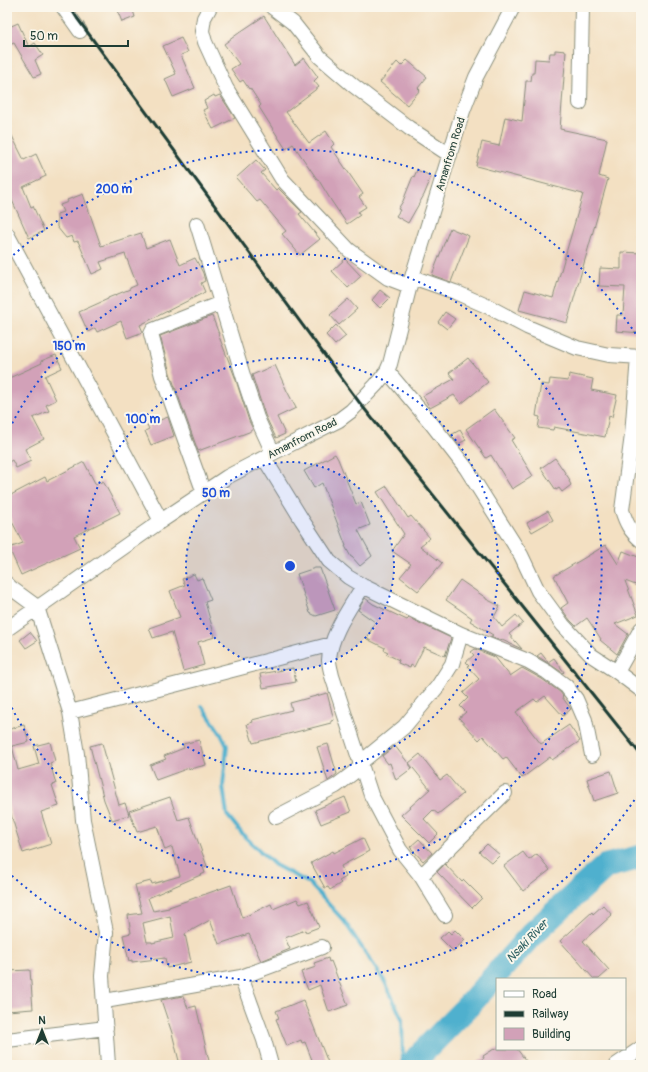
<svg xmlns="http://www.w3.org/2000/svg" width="648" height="1072" viewBox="0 0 648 1072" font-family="Pangolin,sans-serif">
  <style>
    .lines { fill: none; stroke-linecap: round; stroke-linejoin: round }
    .stream { stroke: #50b0ce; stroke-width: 4 }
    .river { stroke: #50b0ce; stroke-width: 25 }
    .building { fill: #d2a1b8; fill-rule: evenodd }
    .minor-casing { stroke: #898e7b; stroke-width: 16 }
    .minor { stroke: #fff; stroke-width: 14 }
    .rail { stroke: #1f3d34; stroke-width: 3 }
    .ring { fill: none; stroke: #1d4ed8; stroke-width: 2; stroke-dasharray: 2 4 }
    .labels { text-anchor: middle; stroke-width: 4; stroke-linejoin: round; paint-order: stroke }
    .street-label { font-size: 11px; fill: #1f3d34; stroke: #fbf7ec }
    .water-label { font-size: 12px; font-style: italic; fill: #2e6062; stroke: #fbf7ec }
    .centre { fill: #1d4ed8; stroke: #fbf7ec; stroke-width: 2 }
    .ring-label { font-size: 12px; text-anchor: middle; font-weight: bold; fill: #1d4ed8; stroke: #fbf7ec; stroke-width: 4; stroke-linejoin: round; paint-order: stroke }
  </style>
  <rect width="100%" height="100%" fill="#fbf7ec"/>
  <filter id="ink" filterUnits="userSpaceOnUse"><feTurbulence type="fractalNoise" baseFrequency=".025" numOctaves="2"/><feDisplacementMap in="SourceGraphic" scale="8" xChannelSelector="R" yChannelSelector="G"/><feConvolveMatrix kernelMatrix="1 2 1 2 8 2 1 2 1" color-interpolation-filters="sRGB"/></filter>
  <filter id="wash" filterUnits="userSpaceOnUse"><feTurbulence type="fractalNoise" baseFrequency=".012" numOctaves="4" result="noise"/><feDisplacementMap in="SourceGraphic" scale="16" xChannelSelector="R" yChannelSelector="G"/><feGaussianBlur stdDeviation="0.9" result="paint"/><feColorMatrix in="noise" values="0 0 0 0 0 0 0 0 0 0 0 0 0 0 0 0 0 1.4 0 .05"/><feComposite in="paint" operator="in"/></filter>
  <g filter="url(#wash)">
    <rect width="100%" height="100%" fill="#f3e0c2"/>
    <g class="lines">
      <path class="stream" d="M202,706L221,734L227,746L223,786L227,815L244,836L275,865L309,883L344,921L385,982L402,1019L403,1065"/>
      <path class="river" d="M412,1065L419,1056L469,1005L532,934L606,866L641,857"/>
    </g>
    <g id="blocks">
      <path class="building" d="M132,7L135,17L122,22L118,12Z
        M264,16L295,65L304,58L318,77L314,81L319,87L286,112L309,143L326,131L334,144L331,147L363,194L359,197L366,207L358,212L360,215L347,224L332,202L318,179H317L293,144L286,149L278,137L259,107L261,105L250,88L249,89L243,80L240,82L231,69L239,64L224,44L243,30Z
        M18,23L29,47L35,43L43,55L35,60L41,74L34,77L14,43L7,46V28Z
        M181,38L188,52L181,55L195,88L173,97L165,79L176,74L163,46Z
        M555,50L566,51L560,129L607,139L599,176L608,179L567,323L519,310L525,290L553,298L583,194L476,166L482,142L499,146L505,117L522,121L526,81H531L532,73H534L535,59L549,60L550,53H555Z
        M407,60L427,77L418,88L420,90L407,105L380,82L397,62L401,66Z
        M214,95L215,97L220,95L235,118L213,129L203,110L207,108L204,101Z
        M7,126L24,160L36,154L46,176L23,187L31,207L33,206L44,231L29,238L7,189Z
        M256,160L265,170L261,173L276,190L278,188L302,212L299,214L320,239L300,255L282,234L286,231L260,200L257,202L236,178Z
        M417,170L431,176L428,183H429L424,195L408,223L396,216L400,210L398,209L403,201L413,176L414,177Z
        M83,194L101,246L141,233L146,248L170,239L180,265L195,258L203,273L205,281L201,283L205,292L140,325L143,332L127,338L121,321L97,332L95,328L88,332L79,312L108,299V298L130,289V288L137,285L125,254L100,262L103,269L92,274L78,241L74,242L72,236L66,238L57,227V214L63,212L60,205L68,202L67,200Z
        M450,228L469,236L451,282L432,275Z
        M621,252L641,253V333L616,331L617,315H623L625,287L599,286L600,268L621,269Z
        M345,259L361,276L348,288L332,271Z
        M380,290L390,298L380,308L372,300Z
        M348,299L357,309L339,325L330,315Z
        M445,312L455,319L447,329L438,322Z
        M212,316L219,334H218L235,377L249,421L253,429L249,432L198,451L170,373L160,336Z
        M336,325L346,336L335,345L326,335Z
        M56,355L62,368L45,376L56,400L46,405L49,411L33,418L44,439L25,449L31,461L16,468L12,460L7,463V379L42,363L41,361Z
        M468,358L488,382L461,404L454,395L430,408L423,396L454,379L449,373Z
        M275,365L287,391L296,408L277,417L285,434L276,438L265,415L252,375Z
        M569,374L593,379L591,390L617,395L612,417L609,416L605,437L554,427L553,430L538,428L540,417L536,416L541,384L549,385L550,379L568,381Z
        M494,409L515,438L511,440L533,476L512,489L491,455L486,458L466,429Z
        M168,417L174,436L151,445L145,431L149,429L147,425Z
        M460,430L466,440L458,444L451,435Z
        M335,454L338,459L356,504L361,502L370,525L358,530L372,556L360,566L352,557H351L345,546H346L322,483L314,488L304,471Z
        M555,458L570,480L569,481L571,485L562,492L559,488L556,490L541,468Z
        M84,462L96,485L103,481L120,513L74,536L80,548L21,575L9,548L23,543L7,512V497L45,477L47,481Z
        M387,486L408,518L411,516L430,538L420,546L442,563L418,591L400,577L411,564L392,551L404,534L377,492Z
        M548,511L553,520L532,532L527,523Z
        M606,545L618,564L623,551L641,558V587L625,581L638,615L615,624L628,634L617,654L600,640L601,639L587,618L576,626L570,620L561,608L568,603L554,576Z
        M315,568H320L335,610L316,616L310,613L297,574Z
        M194,574L197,580L202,578L211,600L205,602L215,637L198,642L204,665L183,671L172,632L153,638L149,628L180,617L170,591L185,585L182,579Z
        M460,580L486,598V599L500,606L494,617L502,627L516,615L523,623L509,634L522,649L502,640L501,641L490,637L493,635L470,621L472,618L446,600Z
        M365,598L373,604L407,620L409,618L451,638L445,656L424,647L414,667L411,665L410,668L398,663L399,660L386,654L388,652L384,650L385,648L367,639L375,622L358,610Z
        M30,632L37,641L26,648L20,640Z
        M475,649L495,657L510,676L522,668L542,679L560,692L563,696L562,697L571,709L563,716L545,696L537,702L534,699L516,712L541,744L569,725L580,741L552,760L550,757L522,778L506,757L503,759L483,736L479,740L459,718L466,712L460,706L468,698L463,693L479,679L467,666L469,665L466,662L474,655L471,652Z
        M541,653L548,662L554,658L564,672L563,673L551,665L537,656Z
        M293,668L296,682L263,688L260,674Z
        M327,693L334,720L331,721V723L253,743L247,724L253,722L252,720L292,710L290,703Z
        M24,725L29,742L12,746L18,770L39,764L34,746L50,742L55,761L50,763L56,784L52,785L59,806L41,812L51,844L23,853L7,802V730Z
        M199,740L206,765L190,769L189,768L156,780L150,765L166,759L164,756L184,748L183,744Z
        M102,743L119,805L125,803L129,815L112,820L104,800L90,746Z
        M328,744L337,774L328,781L317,747Z
        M395,746L412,768L396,780L390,763L388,764L382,756Z
        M420,754L440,780L447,775L463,794L438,814L433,810L424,819L438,834L429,843L401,815L430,789L409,763Z
        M611,771L618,793L594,801L587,779Z
        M170,797L178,820L189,817L207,866L203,867L205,873L148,898L153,911L169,908V907L231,885L242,918L271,904L273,909L297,899L300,904L308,901L319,927L306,932L305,930L285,938L290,949L261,961L249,934L219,944L210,920L185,934L191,962L167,968L165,958L132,962V960L129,961L123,935L131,933L128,915L142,913L135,885L151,881L152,884L180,876L172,847L165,850L157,826L137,832L129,811ZM170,916L174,938L152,943V942H147L143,923Z
        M345,797L351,812L321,824L315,810Z
        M363,838L369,851L341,866L346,877L339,881L341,883L330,890L328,887L325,888L311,863L333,851L334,853Z
        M419,839L432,853L423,861L410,847Z
        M487,844L500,855L492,863L479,852Z
        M523,852L529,860L537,854L550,870L523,891L504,866Z
        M445,864L462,882L464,880L482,898L472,908L437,872Z
        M603,905L612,915L583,941L609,970L599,979H594L560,941L592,912L593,914Z
        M455,930L465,940L453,951L440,938L448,931L451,934Z
        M328,958L329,962L331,961L348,1005L329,1012L320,985L308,990L301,972L316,967L314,963Z
        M30,970L33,1009L7,1011V971Z
        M183,996L188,1008L196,1006L210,1065H180L172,1033L161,1000Z
        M303,1000L329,1065H314L305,1042L302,1043L301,1040L287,1046L276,1019L279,1018L276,1011Z
        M494,1049L495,1050L496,1049H517L526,1061L520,1065H473L484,1058L483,1056Z"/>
    </g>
  </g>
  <g filter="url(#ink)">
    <use href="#blocks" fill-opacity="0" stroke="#898e7b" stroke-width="1"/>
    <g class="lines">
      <g class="minor-casing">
        <path id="minor" d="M63,7L80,31
          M210,7L204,18L202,31L205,42L226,88L282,179L349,250L388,278L409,286
          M272,7L293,23L320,57L354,86L409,128L450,155
          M580,103L582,7
          M197,224L245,382L257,418L273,453
          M7,234L161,521
          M412,277L455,292L489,307L527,327L577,348L609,355L641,357
          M638,357L632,435L622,510C626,523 630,531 641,540
          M387,371L431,423L466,468L521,555L538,591L563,625L591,655L617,672L641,690
          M264,458L302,520L329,561L348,577L363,586L461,634L528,661L547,672L566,686L576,699L585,720L592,755
          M204,493L162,376L151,334L153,330L221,303
          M7,584L11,588L37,607L70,712L77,754L83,820L106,932L102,976L108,1065
          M363,586C350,608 330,635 329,660C329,665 331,671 332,676L371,795L400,850L421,876L445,915
          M7,629L161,521L227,477L273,453L339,420L351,411L376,385L387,371L390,364L412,277L463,111L476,77L513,7
          M617,672L641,629
          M70,712L332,644
          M360,763L404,727L438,686L452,664L461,634
          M276,817L336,786L361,767
          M421,876L505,793
          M241,977L264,1040L271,1065
          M105,1001L241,977L322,947
          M7,1040L106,1028
          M616,1065L641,1048"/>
      </g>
      <use href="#minor" class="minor"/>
      <path class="rail" d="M70,7L77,18L359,402L641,755"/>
    </g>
  </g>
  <circle cx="290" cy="566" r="104" fill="#1d4ed8" fill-opacity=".12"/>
  <g class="ring">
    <circle cx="290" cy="566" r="104"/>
    <circle cx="290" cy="566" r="208"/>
    <path d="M7 434A312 312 0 1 1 7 698"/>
    <path d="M641 790A416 416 0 0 1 9 873M9 259A416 416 0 0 1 641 342"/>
  </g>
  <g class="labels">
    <g class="street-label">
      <text transform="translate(450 154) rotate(-73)" y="4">Amanfrom Road</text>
      <text transform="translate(302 438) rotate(-27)" y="4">Amanfrom Road</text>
    </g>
    <g class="water-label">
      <text transform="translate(527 941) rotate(-46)" y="4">Nsaki River</text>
    </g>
  </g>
  <circle cx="290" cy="566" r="6" class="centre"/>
  <g class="ring-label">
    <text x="114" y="193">200 m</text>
    <text x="69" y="350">150 m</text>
    <text x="143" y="423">100 m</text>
    <text x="216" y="497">50 m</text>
  </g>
  <rect width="648" height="1072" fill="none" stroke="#fbf7ec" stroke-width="24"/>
  <rect x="496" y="978" width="130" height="72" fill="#fbf7ec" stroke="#a3ada2"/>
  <rect x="504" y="991" width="20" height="6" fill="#ffffff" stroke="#a3ada2"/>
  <text x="532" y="998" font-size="12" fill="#1f3d34">Road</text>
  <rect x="504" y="1011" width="20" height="6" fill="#1f3d34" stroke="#a3ada2"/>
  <text x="532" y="1018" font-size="12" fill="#1f3d34">Railway</text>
  <rect x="504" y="1028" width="20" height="12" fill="#d2a1b8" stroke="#a3ada2"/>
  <text x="532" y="1038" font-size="12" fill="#1f3d34">Building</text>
  <g transform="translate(42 1030)" stroke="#fbf7ec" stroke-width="3" paint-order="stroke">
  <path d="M0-3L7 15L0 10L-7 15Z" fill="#1f3d34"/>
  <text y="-6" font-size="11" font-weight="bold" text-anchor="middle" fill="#1f3d34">N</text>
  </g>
  <path d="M24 40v6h104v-6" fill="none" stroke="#1f3d34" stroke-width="2"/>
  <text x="30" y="40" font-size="12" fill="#1f3d34" stroke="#fbf7ec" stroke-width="3" paint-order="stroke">50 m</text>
</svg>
